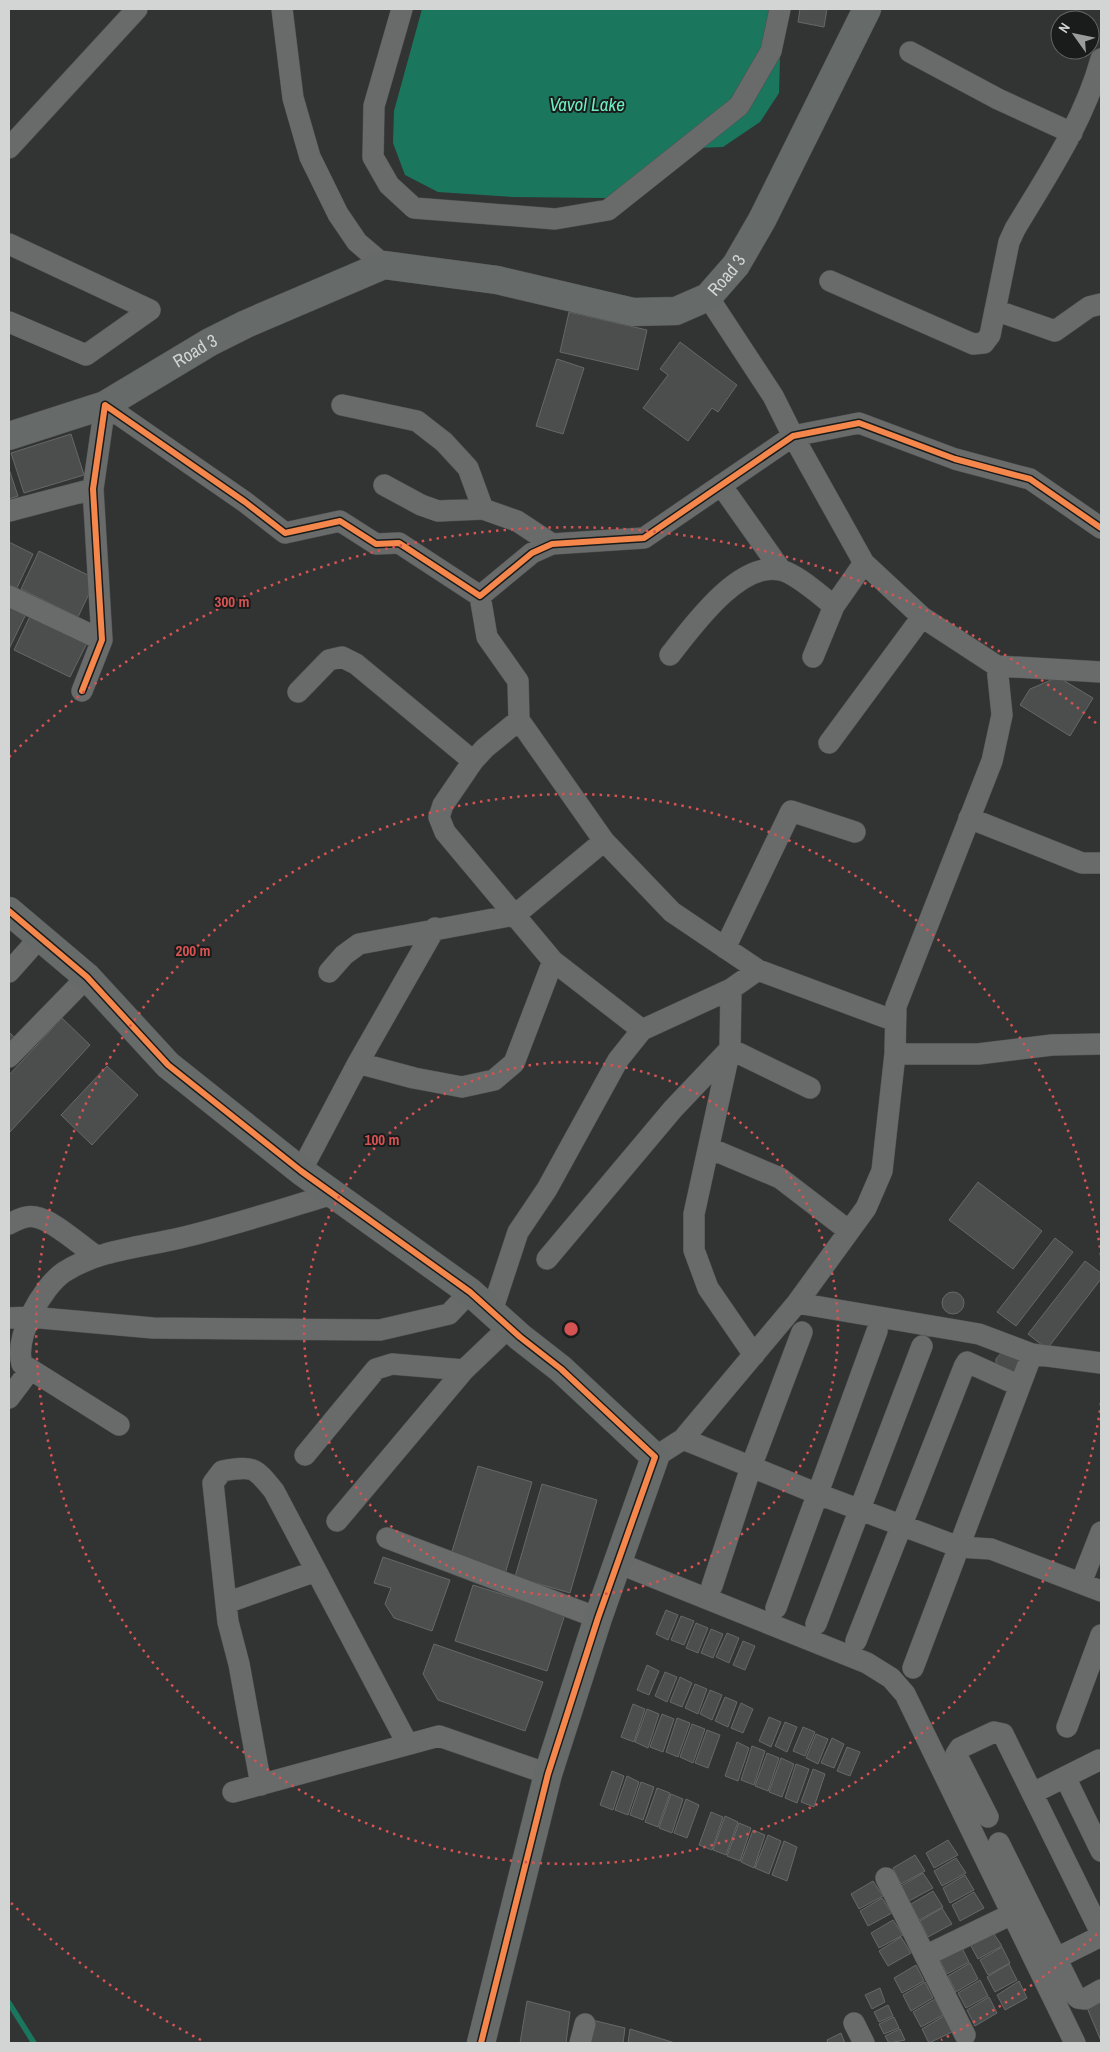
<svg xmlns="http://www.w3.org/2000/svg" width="1110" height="2052" viewBox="0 0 1110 2052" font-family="'Archivo Narrow',sans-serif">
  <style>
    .water { fill: #1a775d }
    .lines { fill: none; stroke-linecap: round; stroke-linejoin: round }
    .stream { stroke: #1a775d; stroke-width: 5.5 }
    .building { fill: #4c4e4e; stroke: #666867 }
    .street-casing { stroke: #4e5050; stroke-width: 22 }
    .secondary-casing { stroke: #4e5050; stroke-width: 29 }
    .street { stroke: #696b6a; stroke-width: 21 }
    .secondary { stroke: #666a69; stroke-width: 28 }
    .cycleway-casing { stroke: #1a1c1b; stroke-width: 9 }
    .cycleway { stroke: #f5874c; stroke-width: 6 }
    .ring { fill: none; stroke: #d55353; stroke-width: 2.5; stroke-dasharray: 2.5 5 }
    .labels { text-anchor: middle; stroke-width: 4; stroke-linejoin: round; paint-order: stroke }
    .street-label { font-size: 18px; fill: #d2d5d4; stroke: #1a1c1b }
    .water-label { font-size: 19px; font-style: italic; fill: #6eedc2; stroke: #1a1c1b }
    .centre { fill: #d55353; stroke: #1a1c1b; stroke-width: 2.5 }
    .ring-label { font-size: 15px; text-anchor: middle; font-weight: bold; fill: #d55353; stroke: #1a1c1b; stroke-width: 4; stroke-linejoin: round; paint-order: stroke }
  </style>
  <rect width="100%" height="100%" fill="#313433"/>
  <path class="water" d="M422,9H778L781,25L779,93L760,122L723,147L698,148L647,189L606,198L513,197L438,192L405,175L393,143L394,111Z"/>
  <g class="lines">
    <path class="stream" d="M9,2003L34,2043"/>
  </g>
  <path class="building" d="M800,9H827L824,27L798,22Z
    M569,312L647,330L638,370L560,352Z
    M680,342L737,385L718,412L712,408L688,441L643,408L668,375L660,369Z
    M557,359L584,368L563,434L536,426Z
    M71,434L84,475L24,493L11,453Z
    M9,469L18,496L9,499Z
    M9,542L33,554L15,592L9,589Z
    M39,551L96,579L78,617L21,589Z
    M9,604L27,612L9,649Z
    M32,612L89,639L70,677L14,650Z
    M1058,677L1093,698L1070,736L1020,705L1030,689Z
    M62,1018L90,1045L9,1133V1075Z
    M9,1032L16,1039L9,1046Z
    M107,1066L138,1095L92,1145L61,1115Z
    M978,1182L1042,1231L1013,1269L949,1220Z
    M1055,1238L1073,1252L1016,1326L997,1312Z
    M1085,1261L1101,1273V1279L1047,1349L1028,1334Z
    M942 1303a11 11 0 1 1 22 0a11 11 0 1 1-22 0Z
    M1002,1352L1022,1361L1015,1376L996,1368V1359Z
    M478,1466L532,1482L505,1574L450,1558Z
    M542,1484L597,1500L570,1593L515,1577Z
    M383,1557L450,1580L432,1631L394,1618L385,1604L391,1588L374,1583Z
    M473,1585L565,1614L547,1671L455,1641Z
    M666,1610L678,1615L668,1640L656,1634Z
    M681,1616L694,1621L684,1645L671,1640Z
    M696,1623L708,1628L698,1653L686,1648Z
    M711,1629L723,1634L713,1658L701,1653Z
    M727,1633L739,1638L729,1663L716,1657Z
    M743,1641L755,1646L745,1670L733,1665Z
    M434,1644L543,1682L525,1731L438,1700L423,1674Z
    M647,1665L659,1671L649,1695L637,1690Z
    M665,1672L677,1677L667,1702L655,1696Z
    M680,1677L692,1683L682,1707L670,1702Z
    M695,1684L707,1689L698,1714L685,1708Z
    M710,1690L722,1695L712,1720L700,1714Z
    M725,1697L737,1702L728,1727L715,1721Z
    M741,1703L753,1709L743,1733L731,1728Z
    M633,1704L645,1709L634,1742L621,1737Z
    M647,1709L659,1714L648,1748L635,1742Z
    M662,1714L674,1719L663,1752L650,1747Z
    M769,1717L781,1722L771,1747L759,1741Z
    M677,1718L690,1723L678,1757L666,1752Z
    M785,1722L797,1727L787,1752L775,1746Z
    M692,1724L705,1729L693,1763L680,1757Z
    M803,1727L815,1732L805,1756L793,1751Z
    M707,1730L720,1735L708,1768L695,1763Z
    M816,1734L828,1739L818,1764L806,1758Z
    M832,1738L844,1744L834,1768L821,1763Z
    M737,1742L749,1748L738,1781L725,1776Z
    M752,1746L765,1751L754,1785L741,1780Z
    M847,1747L860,1752L850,1776L837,1771Z
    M767,1753L779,1758L768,1791L755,1786Z
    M781,1758L794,1764L782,1797L769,1792Z
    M796,1764L809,1769L797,1803L785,1798Z
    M813,1769L825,1774L814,1807L801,1802Z
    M612,1771L624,1776L613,1810L600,1805Z
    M627,1776L639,1782L628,1815L615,1810Z
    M641,1782L654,1787L643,1820L630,1815Z
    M657,1788L670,1793L658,1827L645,1822Z
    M671,1794L683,1799L672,1833L659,1828Z
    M686,1799L699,1805L687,1838L674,1833Z
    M711,1812L723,1817L712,1850L699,1845Z
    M725,1816L738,1822L726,1855L713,1850Z
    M739,1823L751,1828L740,1861L727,1856Z
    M753,1830L765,1835L754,1868L741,1862Z
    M768,1835L781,1841L769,1874L755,1868Z
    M948,1840L958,1855L934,1868L926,1853Z
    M784,1841L797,1847L787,1881L772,1875Z
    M915,1855L925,1871L901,1884L893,1868Z
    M956,1858L966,1873L942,1886L934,1871Z
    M923,1873L933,1888L909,1901L901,1886Z
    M965,1875L974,1890L950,1903L943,1888Z
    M873,1881L883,1896L859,1909L851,1894Z
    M933,1891L943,1907L919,1920L911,1904Z
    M974,1892L984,1908L960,1921L952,1905Z
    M882,1898L892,1913L868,1926L860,1911Z
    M942,1908L952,1924L928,1937L920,1921Z
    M893,1920L903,1935L879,1948L871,1933Z
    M992,1931L1002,1946L978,1959L970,1944Z
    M901,1937L911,1953L888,1966L879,1951Z
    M961,1946L969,1962L947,1974L939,1959Z
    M1002,1947L1010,1963L988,1975L980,1960Z
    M970,1963L978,1979L956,1992L948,1976Z
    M1009,1964L1017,1980L995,1992L987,1977Z
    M916,1965L924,1981L902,1993L894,1978Z
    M980,1980L988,1996L966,2008L958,1993Z
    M1019,1981L1027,1998L1005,2010L997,1995Z
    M925,1982L933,1998L911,2011L903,1995Z
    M880,1988L885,2002L872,2009L865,1995Z
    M1101,1995V2041L1085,2003Z
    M989,1997L997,2013L975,2026L967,2010Z
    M935,1999L943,2015L921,2027L913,2012Z
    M527,2001L570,2012L566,2043H520Z
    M888,2005L893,2016L879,2022L874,2012Z
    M944,2016L952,2032L929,2043L922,2029Z
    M894,2017L899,2028L884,2034L879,2024Z
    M588,2019L625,2028L623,2043H584Z
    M630,2029L675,2043H628Z
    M900,2029L905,2040L889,2043L885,2036Z
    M841,2033L845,2043H828L827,2040Z"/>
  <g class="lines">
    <g class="street-casing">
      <path id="street" d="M282,9L293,98L310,157L338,214L357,242L384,265
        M402,9L374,106L373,157L389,185L414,208L555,219L608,210L739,106L771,51L780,9
        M910,52L998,99L1072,133
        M9,148L137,9
        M9,244L150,310L86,355L9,322
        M830,281L973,344L984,343L990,335L1009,242L1015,229C1048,174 1084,121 1101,59
        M708,297L773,396L793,436L864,563L922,617L997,666L1101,672
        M995,310L1055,331L1089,307L1101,304
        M342,405L417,421L444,442L468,468L483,509
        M384,485L421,505L438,511L483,509L517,521L552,544
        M721,485L781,570
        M9,511L93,489
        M9,596L102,640
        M480,596L487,637L518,681L519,720L604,841L672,912L758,970L895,1021
        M834,606L864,563
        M670,655C692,627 739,561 780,570C796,573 821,596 834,606L813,657
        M82,691L102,640L93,489L105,405L245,502L285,533L340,521L376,544L399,543L480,596L532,553L552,544L644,538L793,436L859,423L955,459L1030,479L1101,528
        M298,692L329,660L342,657L356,664L473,761
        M519,720L485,748L473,761L443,805L439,817L445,832L553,961L642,1030
        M829,743L922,617
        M969,818L1082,863H1101
        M725,948L791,811L855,832
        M9,972L40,937
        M329,972L344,955L359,944L515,915L604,841
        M731,989L730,1049L694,1214V1250L708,1288L754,1355
        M895,1054H978L1052,1045L1101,1044
        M9,1057L87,977
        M358,1063L414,1078L462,1087L494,1080L514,1063L553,961
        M709,1148L780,1178L849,1231
        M301,1171L358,1063L435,928
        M9,1224C17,1220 26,1215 35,1217C52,1219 81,1246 96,1256
        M547,1259L673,1109L730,1049L810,1088
        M797,1303L979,1334L1032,1354L1101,1363
        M492,1311L518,1232L547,1189L618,1060L642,1030L731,989L758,970
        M9,1318L30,1317L153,1328L380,1330L449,1314L470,1292
        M9,1398L30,1370
        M119,1425L22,1364C14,1337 42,1287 64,1272C98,1250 142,1247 180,1238C231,1226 282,1209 333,1194
        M683,1439L818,1494L959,1547L991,1549L1101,1591
        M305,1455L376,1369L392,1364L464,1370
        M655,1457L683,1439L797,1303L866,1208L882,1171L895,1054L896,1006L992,761L1002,715L997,666
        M337,1521L464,1370L509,1327
        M387,1538L598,1618
        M618,1563L867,1663L891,1678L905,1694L1075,2043
        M1081,1583L1101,1532
        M712,1586L751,1467L802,1332
        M226,1603L316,1571
        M776,1608L877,1331
        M816,1624L922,1346
        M856,1641L964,1367L967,1362L1020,1386
        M913,1668L1032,1354
        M1067,1727L1101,1635
        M1065,1777L1101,1851
        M261,1785L239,1664L228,1622L213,1483L222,1471C253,1466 254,1466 274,1491L407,1743
        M233,1792L439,1736L548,1774
        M1033,1793L1099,1760L1101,1761
        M988,1817L956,1754L960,1748L994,1732L1003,1734L1101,1933
        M999,1843L1074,1994L1078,1998L1085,1999L1101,1990
        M886,1878L965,2035
        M925,1956L1012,1914
        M1043,1965L1101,1936
        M854,2023L864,2043
        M580,2043L585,2024"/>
    </g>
    <g class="secondary-casing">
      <g id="secondary">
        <path id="s1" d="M9,436L105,405L210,342L246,324L384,265L497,280L633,312L676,311L708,297L736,265L762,220L867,9"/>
        <path d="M9,911L87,977L168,1065L301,1171L470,1292L520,1337L561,1369L655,1457L598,1618L548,1774L481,2043"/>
      </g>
    </g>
    <use href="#street" class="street"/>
    <use href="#secondary" class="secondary"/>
    <g class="cycleway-casing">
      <path id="cycleway" d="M82,691L102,640L93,489L105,405L245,502L285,533L340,521L376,544L399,543L480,596L532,553L552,544L644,538L793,436L859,423L955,459L1030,479L1101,528
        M9,911L87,977L168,1065L301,1171L470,1292L520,1337L561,1369L655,1457L598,1618L548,1774L481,2043"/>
    </g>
    <use href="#cycleway" class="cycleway"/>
  </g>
  <g class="ring">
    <circle cx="571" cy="1329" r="267"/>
    <path d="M1101 1403A535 535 0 1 1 1101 1255"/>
    <path d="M1097 1934A802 802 0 0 1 941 2040M201 2040A802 802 0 0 1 9 1901M9 757A802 802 0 0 1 1097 724"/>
  </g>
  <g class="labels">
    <g class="street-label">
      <text dy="6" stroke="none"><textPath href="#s1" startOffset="774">Road 3</textPath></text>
      <text dy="6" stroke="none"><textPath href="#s1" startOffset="206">Road 3</textPath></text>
    </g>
    <g class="water-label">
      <text x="587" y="111">Vavol Lake</text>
    </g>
  </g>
  <circle cx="571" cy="1329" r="8" class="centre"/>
  <g class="ring-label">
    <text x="232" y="607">300 m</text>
    <text x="193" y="956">200 m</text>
    <text x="382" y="1145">100 m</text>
  </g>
  <rect width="1110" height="2052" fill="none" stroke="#d2d5d4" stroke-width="20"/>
  <g transform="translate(1075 35) rotate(303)"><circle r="24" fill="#1a1c1b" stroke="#646665"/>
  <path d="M0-4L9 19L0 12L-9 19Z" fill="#9a9d9c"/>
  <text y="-8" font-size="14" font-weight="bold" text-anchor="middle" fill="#d2d5d4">N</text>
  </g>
</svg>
